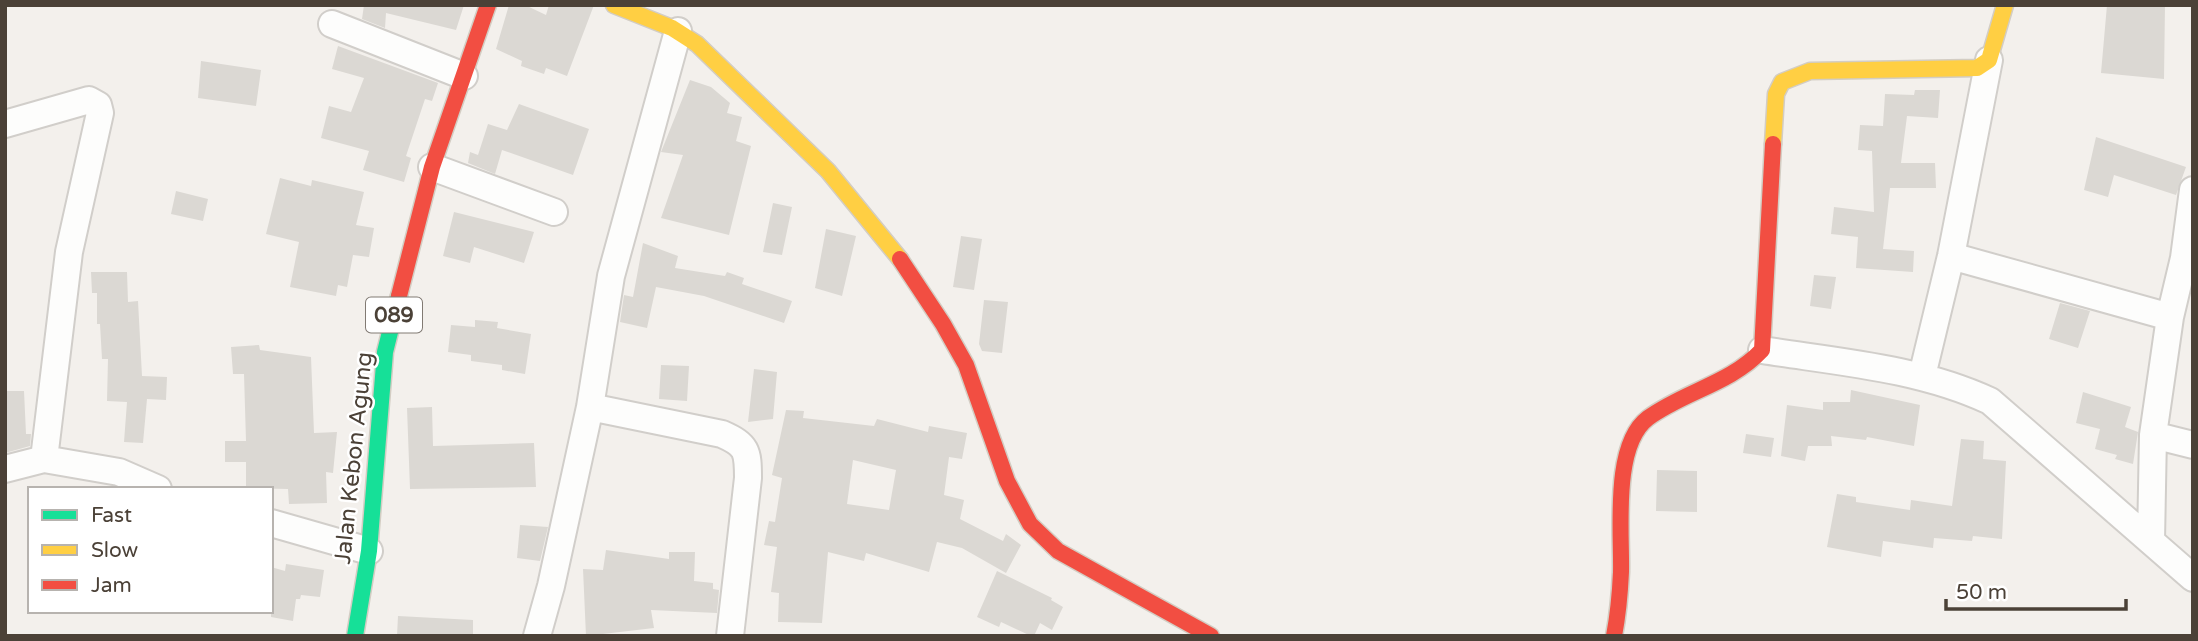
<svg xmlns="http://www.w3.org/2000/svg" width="2198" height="641" viewBox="0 0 2198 641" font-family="'Varela Round',sans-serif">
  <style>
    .building { fill: #dbd8d3; fill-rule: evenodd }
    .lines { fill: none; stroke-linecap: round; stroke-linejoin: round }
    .street-casing { stroke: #d1ceca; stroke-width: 30 }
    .fast-casing { stroke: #d3cdc3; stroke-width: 19 }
    .slow-casing { stroke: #d3cdc3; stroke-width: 19 }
    .jam-casing { stroke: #d3cdc3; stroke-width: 19 }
    .street { stroke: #fdfdfc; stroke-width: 26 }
    .fast { stroke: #16e098; stroke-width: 16 }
    .slow { stroke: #ffcf43; stroke-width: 16 }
    .jam { stroke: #f24e42; stroke-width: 16 }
    .labels { text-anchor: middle; stroke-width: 5; stroke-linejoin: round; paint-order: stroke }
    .shield { fill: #fff; stroke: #817a73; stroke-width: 2 }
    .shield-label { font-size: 21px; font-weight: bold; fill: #4b4137 }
    .street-label { font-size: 23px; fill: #4b4137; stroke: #fff }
  </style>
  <rect width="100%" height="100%" fill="#f3f0ec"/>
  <path class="building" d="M364,5H464L456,30L386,13L385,28L362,19Z
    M509,5H525L546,15L549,5H594L567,76L546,68L544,74L521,66L522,61L496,49Z
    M2107,5H2165L2164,79L2101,73Z
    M338,46L438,83L432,101L425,99L406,156L411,158L404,182L363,170L369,151L321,138L329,106L351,112L364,78L332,69Z
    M201,61L261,70L256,106L198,98Z
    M690,80L711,87L730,103L727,113L742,117L736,141L751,146L729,235L661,218L683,155L661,152Z
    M1915,90H1940L1938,118L1907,116L1901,163H1935L1936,188H1890L1883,249L1914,251L1913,272L1856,268L1858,237L1831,234L1834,207L1874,212L1872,151L1858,150L1860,125L1883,126L1885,94L1914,95Z
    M519,104L589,129L573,175L502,150L495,174L468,163L470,152L478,155L488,124L507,130Z
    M2096,137L2186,167L2176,195L2114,175L2108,197L2084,190Z
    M280,178L311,186L312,180L364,192L356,225L374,228L369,257L353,255L347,287L338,285L336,296L290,287L299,242L266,234Z
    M176,191L208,199L203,221L171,214Z
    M773,203L792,207L782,255L763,252Z
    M454,212L534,232L524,263L474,247L470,263L443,256Z
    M826,229L856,236L842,296L815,288Z
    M961,236L982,239L974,290L953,287Z
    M643,243L678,256L675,268L725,276L727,272L744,278L742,284L792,301L784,323L704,296L656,287L647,328L620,322L624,295L633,297Z
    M91,272H127L128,302L138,301L142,376L167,377L166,400L147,399L143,443L124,442L127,402L107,401L108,359H102L100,324H97V293H92Z
    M1814,275L1836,277L1831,309L1810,306Z
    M984,300L1008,302L1002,353L982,351L979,344Z
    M2060,303L2090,311L2078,348L2049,339Z
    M475,320L498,322L497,328L531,334L525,374L502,370V365L471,361V355L448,352L451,325L475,327Z
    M259,345L260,350L311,357L314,433L337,432L333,473L326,472L327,503L289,504L288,489L246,488V462H225V441H246L244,374H233L231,347Z
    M661,365L689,366L687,401L659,399Z
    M754,369L777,372L773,419L748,422Z
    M1851,390L1920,405L1914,446L1867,437L1866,440L1831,436L1832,446H1808L1805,461L1781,456L1787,405L1823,410V402H1850Z
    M5,391H24L26,434H31L30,446L5,453Z
    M2083,392L2131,407L2125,427L2138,432L2133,464L2115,459L2117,455L2095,449L2100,429L2076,423Z
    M432,407L433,446L534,443L536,487L410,489L407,408Z
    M786,410L804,411L803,418L874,426L877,419L928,432L929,426L967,433L962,459L949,457L944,495L964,500L960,519L1003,541L1006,534L1021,545L1006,573L962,548L937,542L929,572L866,553L864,561L828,552L822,623L778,622L779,593L771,592L777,547L764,545L769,521L775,522L782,478L772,475ZM853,460L896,470L889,510L847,504Z
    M1746,434L1774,438L1771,457L1743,453Z
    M1961,439L1984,441L1983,459L2006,461L2002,539L1973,536L1972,541L1934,538L1933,548L1883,541L1881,557L1827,547L1837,494L1856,497V502L1910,510L1911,500L1952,506Z
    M1657,470L1697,471V512L1656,511Z
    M520,525L548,527L540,561L517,558Z
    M606,550L669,559V552H695L694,581L713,583V589L719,590L717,613L651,610L654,628L586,636L583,569L603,570Z
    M286,564L324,570L320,597L301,595L300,599H296L293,621L271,617V567L285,571Z
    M997,571L1052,598L1051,600L1063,607L1052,630L1040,623L1034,636H1031L1001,622L999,627L977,617Z
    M398,616L473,620V636H397Z"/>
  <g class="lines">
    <g class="street-casing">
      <path id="street" d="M332,24L464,76
        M5,124L89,100L98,105L100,113L69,252L44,459
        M432,167L554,212
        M1951,256L2170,317
        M1762,350C1839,362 1919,368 1990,401L2193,578
        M1922,376L1951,256L1989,60
        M590,407L722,434C747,445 748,451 748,478L730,636
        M2153,435L2193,445
        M5,469L44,459L119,472L158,489
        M271,523L369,551
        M2151,541L2153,435L2170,317L2184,258L2193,190
        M537,636L551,586L590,407L611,276L678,31"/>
    </g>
    <g class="fast-casing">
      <path id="fast" d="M355,636L369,551L385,352L399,296"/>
    </g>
    <g class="slow-casing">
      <path id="slow" d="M614,5L672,28L697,44L828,171L900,259
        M1773,144L1776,94L1782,82L1810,71L1977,68L1989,60L2005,5"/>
    </g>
    <g class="jam-casing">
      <path id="jam" d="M900,259L943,324L966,365L1007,481L1030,524L1058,551L1211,636
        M399,296L432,167L488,5
        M1614,636C1618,615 1620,594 1621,572C1622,532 1612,445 1648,418C1685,391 1730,384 1762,350L1773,144"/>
    </g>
    <use href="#street" class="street"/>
    <use href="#fast" class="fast"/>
    <use href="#slow" class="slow"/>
    <use href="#jam" class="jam"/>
  </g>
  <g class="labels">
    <rect class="shield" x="366" y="297.5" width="56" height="35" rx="5"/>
    <g class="shield-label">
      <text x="394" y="322">089</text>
    </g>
    <g class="street-label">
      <text transform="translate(353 458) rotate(-84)" y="8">Jalan Kebon Agung</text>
    </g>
  </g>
  <rect width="2198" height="641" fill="none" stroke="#4b4137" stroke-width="14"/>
  <rect x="28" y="487" width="245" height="126" fill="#ffffff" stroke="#b7b3af" stroke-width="2"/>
  <rect x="42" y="510" width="35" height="10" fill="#16e098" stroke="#b7b3af" stroke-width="2"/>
  <text x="91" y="522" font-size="21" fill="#4b4137">Fast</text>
  <rect x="42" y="545" width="35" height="10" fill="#ffcf43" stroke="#b7b3af" stroke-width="2"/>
  <text x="91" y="557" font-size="21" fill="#4b4137">Slow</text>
  <rect x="42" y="580" width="35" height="10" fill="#f24e42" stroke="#b7b3af" stroke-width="2"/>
  <text x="91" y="592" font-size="21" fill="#4b4137">Jam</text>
  <path d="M1946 599v10h180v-10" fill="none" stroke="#4b4137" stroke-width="3.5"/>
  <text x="1956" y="599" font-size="21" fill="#4b4137" stroke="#ffffff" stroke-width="5" paint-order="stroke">50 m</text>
</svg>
